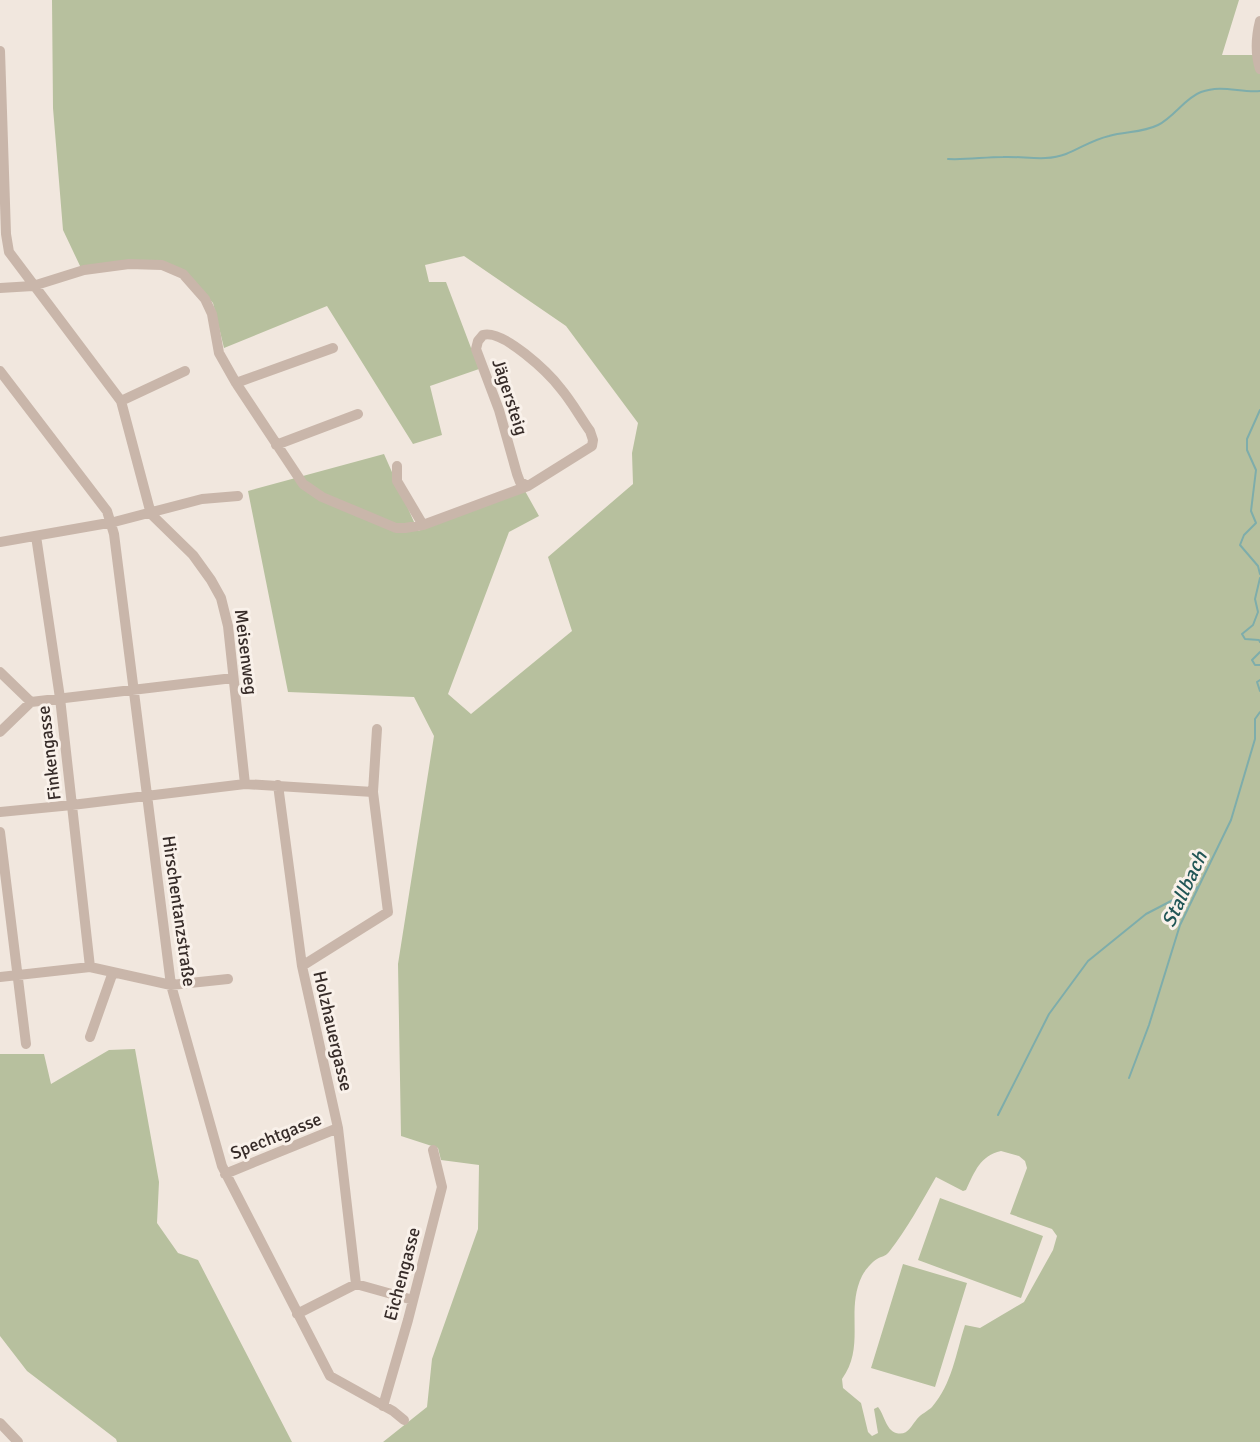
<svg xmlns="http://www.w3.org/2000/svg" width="1260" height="1442" viewBox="0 0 1260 1442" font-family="Signika,sans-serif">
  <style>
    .green { fill: #b7c09e; fill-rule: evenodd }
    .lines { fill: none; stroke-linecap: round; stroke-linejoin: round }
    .stream { stroke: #7eadab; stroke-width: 2 }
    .minor { stroke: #c9b6aa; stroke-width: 10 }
    .labels { text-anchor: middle; stroke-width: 6; stroke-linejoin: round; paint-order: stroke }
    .street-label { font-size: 18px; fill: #372c29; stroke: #f9f1ea }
    .water-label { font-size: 20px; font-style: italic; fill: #215656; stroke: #f9f1ea }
  </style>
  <rect width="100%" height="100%" fill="#f1e7de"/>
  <path class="green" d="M52,0H1239L1222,55H1260V1442H383L427,1407L432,1359L478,1229L479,1165L441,1160L438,1148L401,1136L398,964L434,736L414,697L288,692L248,491L384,454L418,531L525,491L539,516L509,532L448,694L471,714L572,631L548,557L633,484L632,453L638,423L566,326L464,256L425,265L429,282H446L479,369L430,386L442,435L413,444L327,306L224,348L213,303L185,273L166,264L81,268L63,230L53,108ZM1001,1151L1019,1156L1025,1161L1027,1168L1010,1214L1052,1229L1057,1236L1053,1250L1024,1302L980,1328L965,1325C956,1353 952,1384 932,1407C928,1411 921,1414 917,1419C911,1426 908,1436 896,1433C886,1430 884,1414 878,1407L874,1409L878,1433L872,1436L868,1432L861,1403L843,1388L842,1379C866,1346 845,1311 862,1276C865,1270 872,1262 877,1259C882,1256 885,1257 889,1252C907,1229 921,1203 936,1177L963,1191L966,1190C975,1171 980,1156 1001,1151Z
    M135,1049L159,1182L157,1223L178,1253L198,1260L292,1442H117L116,1439L27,1371L0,1336V1054H44L51,1084L109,1050Z
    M940,1198L1043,1236L1021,1298L918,1260Z
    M903,1264L967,1283L935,1387L871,1368Z"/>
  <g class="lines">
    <path class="stream" d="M948,159C967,160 984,157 1003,157C1025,156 1045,162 1066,154C1081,148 1092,140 1109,136C1125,131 1142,133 1158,125C1174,117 1185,98 1201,92C1222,84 1240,93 1260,91
      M1260,410L1247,439V450L1256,470L1251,511L1256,523L1244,535L1240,545L1258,566L1260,574
      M1260,578L1255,599L1258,612L1253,625L1242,634L1245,639L1259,640L1260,642
      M1260,652L1252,660L1255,665H1260
      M1260,680L1257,682L1260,691
      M1129,1078L1149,1025L1180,925L1231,820L1255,739V719L1260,712
      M998,1115L1049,1014L1088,961L1146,914L1198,887"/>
    <path class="minor" d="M1260,21C1256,37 1255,53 1260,69
      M0,51L6,234L9,252L121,401L151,514L193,555L211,580L221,598L228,626L245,784
      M0,288L33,286L84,270L129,264L162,265L183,274L205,299L212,314L219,353L236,383L303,484L322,497L396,528H405L423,525L528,486L592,446L593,440L590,431C580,417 572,402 561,389C549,373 503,329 483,335L478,341L476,349L499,410L517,474L520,482L528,486
      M0,371L107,511L114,534L171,985L222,1166L330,1376L393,1411L404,1420
      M236,383L333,348
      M121,401L185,371
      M276,445L358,414
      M397,466V481L423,525
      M36,536L60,698L90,967
      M0,542L114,522L202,499L238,496
      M0,672L31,702
      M0,732L31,702L233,678
      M278,785L302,966L338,1128L356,1284
      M0,812L72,805L245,784L373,792
      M0,832L26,1044
      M302,966L388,912L373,792L377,729
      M0,977L90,967L171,985L228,979
      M90,1037L113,972
      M225,1174L338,1128
      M297,1314L356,1284L413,1300
      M383,1406L408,1320L442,1187L433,1150
      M0,1423L18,1442"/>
  </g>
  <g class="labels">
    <g class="street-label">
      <text transform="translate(510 397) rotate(72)" y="6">Jägersteig</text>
      <text transform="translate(246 652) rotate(83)" y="6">Meisenweg</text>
      <text transform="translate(49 753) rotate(-97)" y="6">Finkengasse</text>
      <text transform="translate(179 911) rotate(82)" y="6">Hirschentanzstraße</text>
      <text transform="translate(333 1031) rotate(77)" y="6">Holzhauergasse</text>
      <text transform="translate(276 1136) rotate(-22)" y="6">Spechtgasse</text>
      <text transform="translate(402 1274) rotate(-75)" y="6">Eichengasse</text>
    </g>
    <g class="water-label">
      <text transform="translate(1184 889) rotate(-65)" y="7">Stallbach</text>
    </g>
  </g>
</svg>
